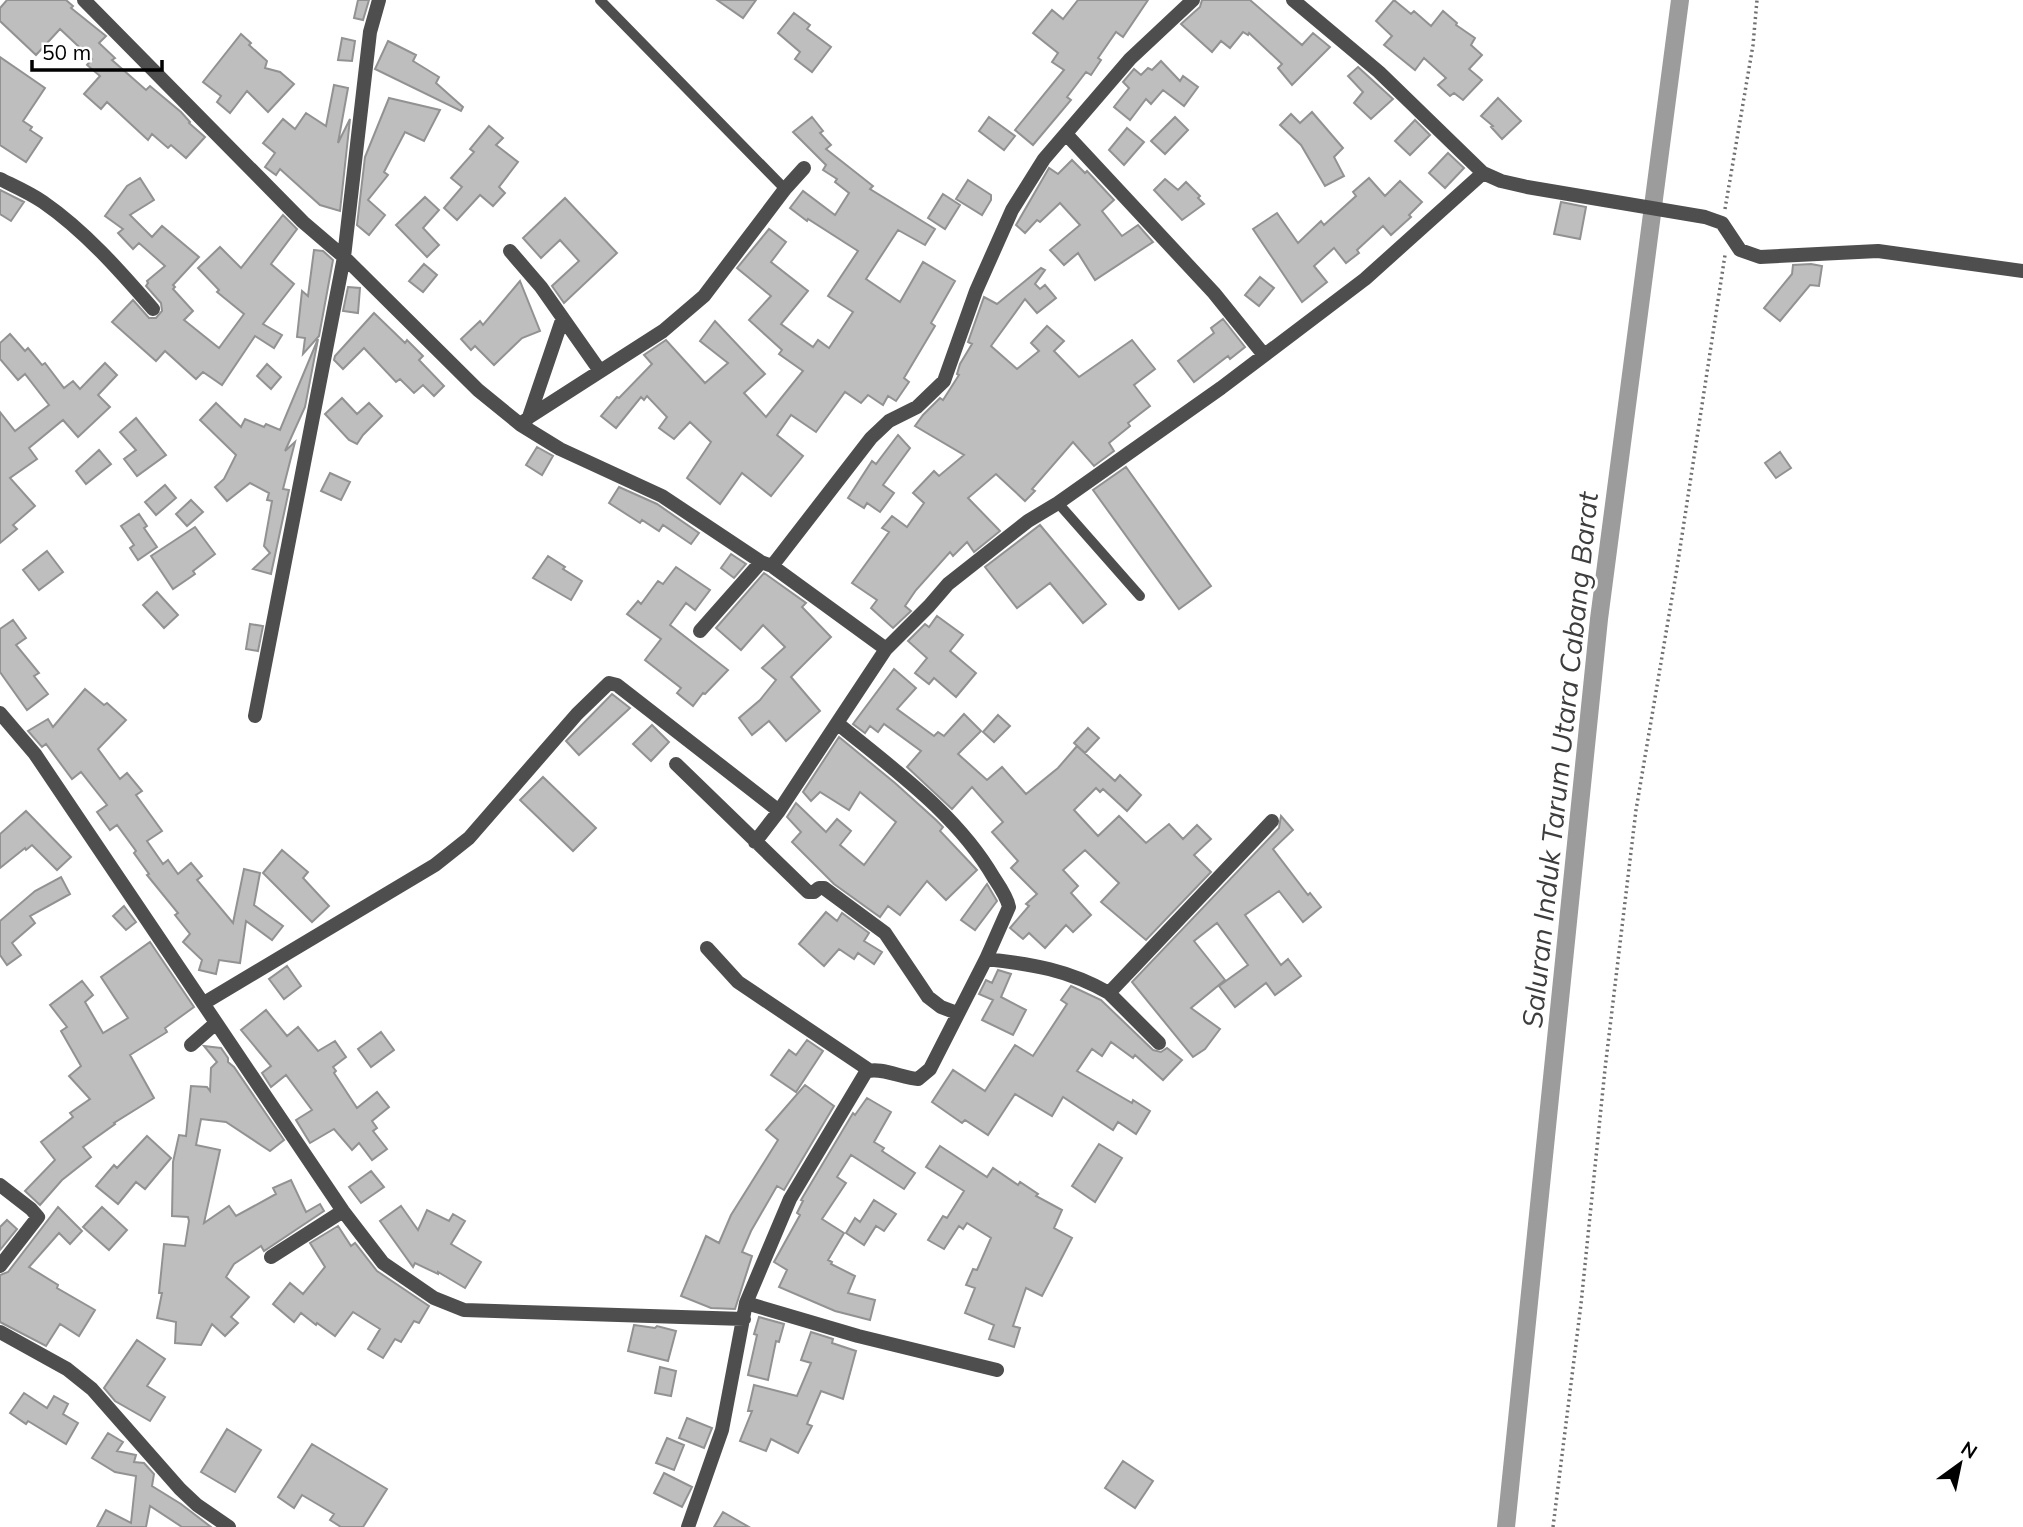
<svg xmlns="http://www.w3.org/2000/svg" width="2023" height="1527" viewBox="0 0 2023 1527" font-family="Mulish,sans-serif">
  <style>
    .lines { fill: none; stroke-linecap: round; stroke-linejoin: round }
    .canal { stroke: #9c9c9c; stroke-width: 18 }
    .building { fill: #bebebe; stroke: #929292; stroke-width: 2 }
    .path { stroke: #707070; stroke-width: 3.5; stroke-dasharray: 2 3.5; stroke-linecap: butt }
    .lane { stroke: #4e4e4e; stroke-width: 10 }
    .street { stroke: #4e4e4e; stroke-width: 14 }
    .labels { text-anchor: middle; stroke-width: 6; stroke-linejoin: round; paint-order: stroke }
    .water-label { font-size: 28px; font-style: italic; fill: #3d3d3d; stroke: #fff }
  </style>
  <rect width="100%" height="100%" fill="#fff"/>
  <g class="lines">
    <path class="canal" d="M1506,1527L1599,619L1680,0"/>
  </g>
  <path class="building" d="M7,0H66L73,6L71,8L106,36L99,43L115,58L112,60L146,90L150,86L181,112L190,122L189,123L205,137L186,158L171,145L168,148L152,134L148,140L107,102L101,109L84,94L100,76L87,65L92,59L60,29L36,55L0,21V8Z
    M358,0H369L363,20L354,18Z
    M717,0H756L743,18Z
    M1078,0H1148L1123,37L1116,32L1098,58L1101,60L1091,75L1086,72L1067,97L1071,100L1033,145L1015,130L1064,70L1052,62L1058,53L1033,33L1052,10L1063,19Z
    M1202,0H1250L1302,45L1313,33L1330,47L1292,85L1278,68L1282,64L1249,33L1248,35L1243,32L1230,48L1221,41L1212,52L1181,24L1200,7Z
    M1394,0L1411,14L1414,11L1431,26L1443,11L1457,23L1456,25L1475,38L1471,45L1482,55L1469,69L1482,80L1463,100L1454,93L1450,96L1438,85L1446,78L1424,58L1415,70L1384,45L1392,36L1376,21Z
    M794,13L810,25L807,29L831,47L812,72L795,59L800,52L778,33Z
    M241,34L251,43L249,45L267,61L265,68L280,72L294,84L268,112L247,91L230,113L217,102L221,96L203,82Z
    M342,38L355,41L352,61L338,60Z
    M388,41L416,55L413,61L439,77L436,83L463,107L461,111L375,69Z
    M0,57L45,88L23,121L32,127L30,130L42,138L26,162L0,145Z
    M1161,61L1180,81L1183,76L1198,87L1184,106L1163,90L1151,104L1146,99L1130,120L1114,107L1129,88L1123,82L1134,69L1141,75L1148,68L1152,70Z
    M1358,67L1393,99L1371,119L1354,103L1363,92L1348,76Z
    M334,85L348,88L338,143L350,119L340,211L320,205L280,169L276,175L265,167L275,153L263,143L283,119L295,129L306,113L326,126Z
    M389,98L440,110L424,141L405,132L384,172L388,175L368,200L385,215L369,235L357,225L365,157Z
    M1498,98L1521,121L1502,139L1491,127L1493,126L1481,116Z
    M1312,112L1343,148L1334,157L1344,176L1325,186L1301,145L1280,125L1291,114L1300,123Z
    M812,117L823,131L820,133L831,145L826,149L873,186L870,189L935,229L925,245L898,230L866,279L900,302L923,262L955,281L931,323L935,326L904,378L909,382L896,401L888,396L883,405L868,395L861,403L845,392L816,432L791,415L777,435L803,456L771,496L742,473L720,504L687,478L711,442L690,422L674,439L659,428L667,417L647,396L644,400L641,397L616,428L601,416L617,397L619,398L652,364L644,355L666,340L705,383L728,363L700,341L715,321L765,374L744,393L766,417L803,371L779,354L782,350L749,320L771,296L737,268L769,229L786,242L771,262L808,291L781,324L813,347L818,340L829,348L853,312L828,296L858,251L808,219L807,221L790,208L803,191L835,215L849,193L835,182L837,179L823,170L826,165L793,132Z
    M989,117L1015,136L1004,150L979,131Z
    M1175,117L1188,130L1165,154L1151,141Z
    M1415,120L1430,135L1410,155L1395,141Z
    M489,126L503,138L496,145L518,162L499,187L505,193L493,206L480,195L457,220L444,208L462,187L451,178L474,152L470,149Z
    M1127,128L1144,142L1124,165L1109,150Z
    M1448,153L1464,168L1445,188L1429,173Z
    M1072,160L1085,173L1087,171L1114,200L1102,211L1122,236L1138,225L1153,242L1095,280L1078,253L1064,265L1050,250L1080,225L1060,203L1040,222L1037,220L1025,233L1016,225L1049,168L1058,174Z
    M140,178L154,200L130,215L152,237L162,226L199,257L173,285L175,287L173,289L193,311L184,320L219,348L244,314L217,292L219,290L198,268L220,247L241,268L283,215L297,229L271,264L294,284L263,324L282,335L274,348L255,336L222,385L203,372L196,379L165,351L156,361L112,322L133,300L149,318H156L162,311L161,303L146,286L148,283L147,281L165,266L139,243L133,249L118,233L123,229L105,216L127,186Z
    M1369,178L1385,196L1400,181L1422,202L1409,215L1411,217L1391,235L1383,226L1357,250L1359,253L1346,263L1334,248L1314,266L1327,282L1302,302L1253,229L1277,213L1298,243L1321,221L1324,225L1356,196L1353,192Z
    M1165,179L1178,190L1186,182L1200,196L1198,198L1204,204L1182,220L1154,190Z
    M968,180L991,195V200L982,215L956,199Z
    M0,190L24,202L11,221L0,214Z
    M943,194L960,205L945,229L928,218Z
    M425,197L439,210L423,228L439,245L427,257L396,225Z
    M565,198L617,253L564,303L552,286L579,261L560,240L541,258L523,238Z
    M1561,202L1586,207L1580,239L1554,234Z
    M314,250L323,251L333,260L319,336L303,354L305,338L297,337L302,291L308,296Z
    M424,264L437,275L423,292L409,281Z
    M1811,264L1822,266L1819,286L1810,285L1780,321L1764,308L1792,274L1793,265Z
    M1041,268L1045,270L1035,284L1040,289L1045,285L1056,298L1037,313L1025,299L991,346L1017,369L1039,351L1031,343L1047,326L1064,341L1054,351L1079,377L1132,340L1155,369L1134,385L1150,406L1128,423L1130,426L1109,443L1114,451L1094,466L1073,442L1032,489L1035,491L1025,501L996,474L968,498L1000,531L974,552L967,542L953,556L950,552L916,590L905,606L911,611L893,628L871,608L877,600L852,583L889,532L882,528L892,516L907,527L924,503L913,493L934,471L939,476L964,455L915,426L923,415L940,398L943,400L959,375L957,374L960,364L972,344L968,342L984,297L997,304Z
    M1260,277L1274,288L1259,306L1245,295Z
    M520,281L540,331L522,338L494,365L475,346L471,350L461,339L480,321L483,325Z
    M348,287L360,288L358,313L343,311Z
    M374,313L405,343L407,340L423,356L419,360L444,386L434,396L423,385L414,393L400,379L396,382L364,348L343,369L334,360L335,356Z
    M1223,319L1245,347L1230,359L1228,356L1194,382L1178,361L1214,333L1211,328Z
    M10,334L25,351L28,348L42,365L45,363L64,388L73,381L80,389L105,363L117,375L98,395L110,407L78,437L63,420L29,448L37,459L10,478L35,506L13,525L17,529L0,543V412L15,431L49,405L25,374L18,380L0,359V343Z
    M318,339L305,407L285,451L295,442L283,489L289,490L271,574L253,569L270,553L264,546L272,501L267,500L269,493L250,483L227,501L215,487L224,479L236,455L200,420L216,403L241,427L245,419L264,427L266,424L280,430Z
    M267,364L281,377L271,389L257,376Z
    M342,398L357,414L369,403L382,416L363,435L357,444L349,440L325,414Z
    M136,418L166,455L137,476L124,459L136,450L120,432Z
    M898,435L910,448L883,485L894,493L880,512L867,503L864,508L848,498L872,461L876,464Z
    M537,447L553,456L542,475L526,465Z
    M99,450L111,464L86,484L76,471Z
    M1780,452L1791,468L1776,478L1765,463Z
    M1126,467L1211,586L1179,609L1093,490Z
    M330,473L350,482L341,500L321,491Z
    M165,485L176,498L156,515L145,502Z
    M619,487L657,504L699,533L691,544L663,525L659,531L642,520L640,523L609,503Z
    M191,500L203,512L187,526L176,514Z
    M139,514L147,526L144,528L157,547L138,560L130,548L134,545L121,526Z
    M1040,525L1106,604L1083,623L1050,583L1017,608L985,567Z
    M195,527L215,554L193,571L195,574L173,589L151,556Z
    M47,551L63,572L39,590L23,570Z
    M731,554L746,564L734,578L721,568Z
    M548,556L565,567L563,569L582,581L571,600L533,578Z
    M676,567L710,590L695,610L686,603L670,625L728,670L705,694L703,693L693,706L677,693L681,688L645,660L661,639L627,614L638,601L641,604L658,581L663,584Z
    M764,573L806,603L802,607L831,637L791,677L820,711L786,741L769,721L752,735L739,718L760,700L776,680L762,668L785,647L763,625L741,650L716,628Z
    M157,592L178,615L164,628L143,605Z
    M937,616L963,635L950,651L976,673L956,697L934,678L929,684L915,673L927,658L908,641L925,624L929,627Z
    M13,620L26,638L16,645L39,673L34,676L48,694L27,710L0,672V629Z
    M250,624L263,626L258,651L246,649Z
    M894,669L916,688L897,709L934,736L938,732L944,736L964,714L981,731L958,754L987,780L1002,767L1026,794L1058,768L1077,746L1115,781L1120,775L1141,795L1127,811L1103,789L1100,792L1096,788L1074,810L1098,836L1119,816L1146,843L1169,824L1183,839L1197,825L1211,839L1194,855L1211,872L1146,940L1101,902L1119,883L1085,850L1063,870L1078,886L1071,893L1091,915L1073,932L1066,925L1045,948L1029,933L1023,939L1010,928L1029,906L1026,904L1037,894L1011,868L1018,861L992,832L1003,822L972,787L952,809L907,767L921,751L884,724L878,732L870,726L865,733L853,724Z
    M85,689L104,705L107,703L126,720L98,749L120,779L127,773L142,791L136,795L162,831L147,841L163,864L168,860L178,874L191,863L202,876L197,880L233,923L244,869L260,873L254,905L283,926L272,940L246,921L240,963L219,960L216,974L199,970L202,960L183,942L190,934L175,915L178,913L147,875L149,874L134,853L136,851L117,825L110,830L97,812L107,805L81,772L72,779L46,744L42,747L28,731L48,719L53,727Z
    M612,694L630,708L579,755L566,741Z
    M998,715L1010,726L994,742L983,732Z
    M652,725L669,742L651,761L633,744Z
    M1088,728L1099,738L1085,753L1074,743Z
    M839,737L895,783L936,820L943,827L940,831L977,870L946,900L927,881L900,915L888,906L880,917L834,884L792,842L801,832L787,817L796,803L826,832L837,819L851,831L840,845L864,865L896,822L860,792L849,810L820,792L811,801L803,792Z
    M543,777L596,828L573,851L520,800Z
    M26,811L71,857L57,870L32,845L26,850L25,848L0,868V834Z
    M1281,816L1293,830L1273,849L1308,895L1310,893L1321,907L1303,922L1279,891L1245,915L1281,965L1288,959L1301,976L1275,995L1266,983L1235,1007L1219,986L1248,965L1217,923L1194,941L1225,980L1191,1008L1220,1029L1205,1049L1193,1057L1132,982L1279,828Z
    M282,850L308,872L303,878L329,906L312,922L263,873Z
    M61,877L70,894L30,916L35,923L12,943L21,955L7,965L0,955V921L35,891Z
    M987,884L997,901L975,930L961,920Z
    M124,906L136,922L126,930L113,916Z
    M826,912L837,921L842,913L869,933L864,941L882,952L874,964L858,953L854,959L839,949L824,966L799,944Z
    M150,942L194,1007L165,1028L167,1032L130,1055L154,1098L114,1123L115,1124L83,1147L91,1157L62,1180L40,1205L25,1191L55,1160L41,1142L73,1117L70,1113L90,1099L69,1076L81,1066L61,1031L67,1027L50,1005L82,981L93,995L85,1002L103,1033L128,1018L101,977Z
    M287,966L301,986L284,999L269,979Z
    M998,970L1011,974L1001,997L1026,1010L1013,1035L982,1020L993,1000L979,994L986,980L992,983Z
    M1071,986L1101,1000L1153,1050L1161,1052L1167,1048L1182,1060L1163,1080L1135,1055L1133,1058L1111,1042L1102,1056L1092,1049L1077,1071L1132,1103L1133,1100L1150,1111L1136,1134L1118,1122L1113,1130L1063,1097L1052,1116L1015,1094L988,1135L965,1120L962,1123L932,1102L953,1070L985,1091L1015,1045L1033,1056L1067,1004L1061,1000Z
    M266,1010L287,1036L298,1027L318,1051L335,1041L346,1057L333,1067L336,1071L334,1073L357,1108L377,1092L389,1107L372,1121L377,1128L373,1131L387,1149L372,1160L359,1143L352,1150L334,1129L310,1143L296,1120L312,1110L286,1075L271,1087L262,1073L271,1066L241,1030Z
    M381,1032L394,1050L371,1067L358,1049Z
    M807,1040L823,1051L796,1092L771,1075L789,1050L796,1055Z
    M204,1046L221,1048L228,1058V1062L234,1067L284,1140L270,1151L226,1122L201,1119L196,1145L220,1150L204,1223L229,1206L236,1216L276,1194L273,1188L291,1180L306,1212L320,1204L324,1211L264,1251L261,1246L234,1264L226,1277L249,1297L231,1317L238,1323L225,1336L212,1324L201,1345L175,1343L176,1322L157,1318L162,1293H159L164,1244L185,1246L189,1221L188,1217L172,1216L173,1162L179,1135L186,1136L191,1086L207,1087L210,1091L211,1068L217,1062Z
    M805,1085L834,1106L784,1190L777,1186L751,1231L742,1252L752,1256L735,1309L711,1308L681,1296L706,1236L719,1243L731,1215L778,1140L766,1130Z
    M867,1098L891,1112L874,1142L884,1148L882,1151L915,1173L904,1189L851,1155L837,1177L846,1183L822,1219L844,1233L828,1260L832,1262L831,1264L855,1276L848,1293L875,1300L870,1320L835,1311L779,1287L787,1270L774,1262L800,1215L797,1213L803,1201L801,1200L853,1113L855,1115Z
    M147,1136L171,1158L145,1189L136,1182L118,1204L96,1186L114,1165L117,1168Z
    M1099,1144L1122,1158L1095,1202L1072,1186Z
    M940,1146L987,1177L993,1168L1018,1185L1020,1182L1038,1194L1036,1196L1062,1210L1054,1228L1072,1238L1042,1296L1026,1288L1013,1326L1020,1328L1014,1347L989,1339L994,1325L965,1313L975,1288L966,1285L973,1269L977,1270L991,1238L967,1223L963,1229L959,1226L944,1249L928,1240L943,1216L947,1218L964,1191L926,1167Z
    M371,1171L384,1187L361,1203L349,1187Z
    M874,1200L896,1214L884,1231L876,1226L864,1245L846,1233L855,1218L860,1222Z
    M401,1206L418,1230L427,1210L449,1221L453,1214L465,1221L451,1244L481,1262L465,1288L438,1272V1274L415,1263L413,1267L380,1221Z
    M58,1207L82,1231L70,1244L59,1233L29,1267L58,1285L57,1288L95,1310L79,1336L60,1324L46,1346L0,1322V1275L8,1272Z
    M102,1207L127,1230L109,1250L83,1227Z
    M7,1220L17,1229L0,1250V1227Z
    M338,1226L351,1246L355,1243L377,1271L429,1306L419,1323L414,1321L401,1342L395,1339L383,1358L368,1349L380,1329L353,1312L335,1336L317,1323L316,1325L301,1313L294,1322L273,1304L290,1283L303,1294L325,1267L310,1243Z
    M759,1317L784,1324L779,1342L776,1341L768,1380L748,1375L757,1335L754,1334Z
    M634,1325L655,1328L657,1326L676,1331L668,1361L628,1351Z
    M811,1332L833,1339L832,1343L856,1351L843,1399L821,1391L807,1424L812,1426L798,1453L771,1439L766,1451L740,1441L752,1411H748L754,1385L797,1396L811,1363L801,1360Z
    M137,1340L165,1359L147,1386L165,1397L150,1421L115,1401L104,1388Z
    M660,1367L676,1371L671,1396L655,1393Z
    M24,1393L47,1408L54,1396L68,1404L63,1414L78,1423L66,1444L28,1421L26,1424L10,1413Z
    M687,1418L712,1428L704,1448L679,1438Z
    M227,1429L261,1450L235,1492L201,1472Z
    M108,1433L123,1442L117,1451L136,1455L134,1462L144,1463L154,1474L152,1486L181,1504L211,1527H182L150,1506L146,1527H97L106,1510L131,1523L136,1476L115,1472L92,1458Z
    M667,1438L684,1445L674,1470L656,1463Z
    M312,1444L387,1489L363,1527H341L330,1520L334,1514L302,1495L294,1508L278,1497Z
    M1123,1461L1153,1481L1135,1508L1105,1488Z
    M664,1473L692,1487L682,1507L654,1493Z
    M723,1512L749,1527H714Z"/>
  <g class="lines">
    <path class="path" d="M1725,209L1753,45L1757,0
      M1553,1527L1581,1304L1605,1069L1636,810L1677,568L1725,255"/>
    <path class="lane" d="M600,0L785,189
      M1058,503L1140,596"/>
    <path class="street" d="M84,0L303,222L344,257L478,390L521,425L560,449L662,496L761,562L772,566L886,649
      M1293,0L1379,72L1483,173L1501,181L1527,187L1705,217L1722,223L1740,250L1760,257L1878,251L2023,271
      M1066,134L1214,293L1264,355
      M0,179C14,186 30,193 43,202C85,231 120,271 153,309
      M510,251L541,287L600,371
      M529,417L562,320
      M521,425L529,417L663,331L704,296L785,189L804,168
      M772,566L871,438L889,421L917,407L944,381L976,291L1012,210L1044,159L1130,59L1193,0
      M700,631L761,562
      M0,713L35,754L343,1211L383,1263L434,1298L464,1310L744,1319
      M255,716L344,257L370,32L379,0
      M676,764L808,892H814L819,888H824L885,933L928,997L941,1007L957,1013
      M755,842L779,811
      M707,948L738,982L869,1070
      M986,959C1032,964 1069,970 1109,993L1272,821
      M1109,993L1159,1043
      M204,1003L435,865L469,838L577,714L609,683L617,685L779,811L837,723
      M191,1045L216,1023
      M0,1185L31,1209L38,1217L0,1266
      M271,1257L343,1211
      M746,1303L858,1336L997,1370
      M0,1332L67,1369L92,1389L180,1489L197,1505L229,1527
      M688,1527L722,1430L746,1303L790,1199L866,1072C878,1066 903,1078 918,1079L930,1069L986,959L1009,907C1007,897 1000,887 994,878C957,814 893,769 837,723L886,649L929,606L948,584L1028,521L1058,503L1221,388L1365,279L1483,173"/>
  </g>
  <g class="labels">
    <g class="water-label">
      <text transform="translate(1560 760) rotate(-84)" y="10">Saluran Induk Tarum Utara Cabang Barat</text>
    </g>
  </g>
  <g transform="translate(1960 1464) rotate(33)" stroke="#ffffff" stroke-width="5" paint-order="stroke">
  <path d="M0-5L12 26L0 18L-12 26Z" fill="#000000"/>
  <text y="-10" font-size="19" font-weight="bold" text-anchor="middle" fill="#000000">N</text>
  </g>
  <path d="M32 60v10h130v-10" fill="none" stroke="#000000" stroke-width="3.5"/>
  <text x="42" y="60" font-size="21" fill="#000000" stroke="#ffffff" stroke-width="5" paint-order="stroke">50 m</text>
</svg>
